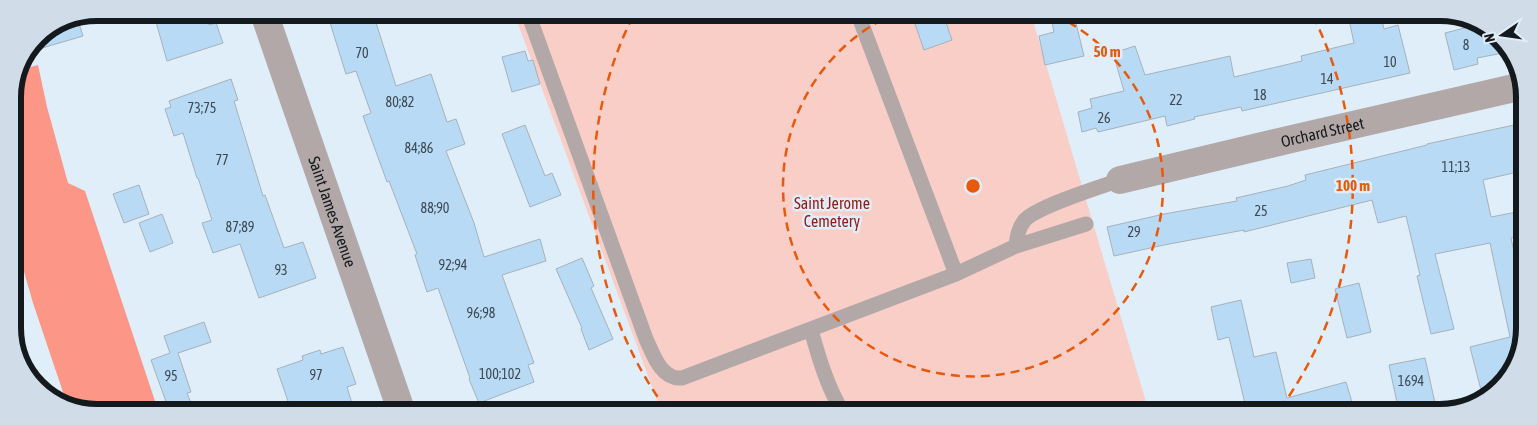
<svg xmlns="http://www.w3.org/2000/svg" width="1537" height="425" viewBox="0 0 1537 425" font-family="'Asap Condensed',sans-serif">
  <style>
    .green { fill: #f8cec7 }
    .forest { fill: #fc9687 }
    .building { fill: #b9daf4; stroke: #a4b2bc }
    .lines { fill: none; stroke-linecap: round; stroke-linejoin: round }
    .service { stroke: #b1a8a7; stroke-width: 15 }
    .minor { stroke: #b1a8a7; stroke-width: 28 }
    .ring { fill: none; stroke: #e8590c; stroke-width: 2.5; stroke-dasharray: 9 6 }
    .labels { text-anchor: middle; stroke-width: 5; stroke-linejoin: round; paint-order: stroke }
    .number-label { font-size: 14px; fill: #3d4953 }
    .street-label { font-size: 16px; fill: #14191d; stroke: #e0eefa }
    .park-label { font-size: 16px; fill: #911a12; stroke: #e0eefa }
    .rim { fill: none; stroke: #14191d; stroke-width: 6 }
    .centre { fill: #e8590c; stroke: #e0eefa; stroke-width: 2.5 }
    .ring-label { font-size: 15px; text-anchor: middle; font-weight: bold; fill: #e8590c; stroke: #e0eefa; stroke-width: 5; stroke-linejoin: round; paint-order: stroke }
  </style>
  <rect width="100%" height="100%" fill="#e0eefa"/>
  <path class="green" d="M514,13L1031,14L1149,412L661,411Z"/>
  <path class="forest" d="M38,65L47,107L68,183L85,191L158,410H76L67,404L33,303L14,237L13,92L23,69Z"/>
  <path class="building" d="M186,13H205L209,25L216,23L223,43L167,61L156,22Z
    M327,13H373L396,86L431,74L447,122L456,119L465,144L446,151L474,223L484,257L540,239L546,261L502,275L534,363L528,365L534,382L479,403L469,379L470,378L438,288L427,292L415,255L417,254L389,181L387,182L363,116L371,113L356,71L346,74Z
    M940,14H943L952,40L924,50L915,24Z
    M1050,14L1074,15L1084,56L1045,65L1039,36L1054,32Z
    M1348,15H1381L1384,29L1398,25L1410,73L1242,111L1241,107L1194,117L1195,119L1167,126L1165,116L1098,132L1096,128L1082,132L1078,112L1092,108L1090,99L1124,91L1113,53L1135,46L1145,75L1230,56L1234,77L1302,61L1301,56L1354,43Z
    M77,17L83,36L32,51L38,37L65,19Z
    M1476,25L1503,41L1508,52L1477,58L1478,64L1454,70L1445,33Z
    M525,51L528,61L533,60L540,84L512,92L502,57Z
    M231,79L238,100L234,101L263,196L265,195L284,248L303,242L316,278L259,298L240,244L213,253L202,223L212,220L198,178H197L183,133L174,136L165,109L171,107L169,101Z
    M1523,123L1522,171L1483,180L1491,217L1522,211V236L1511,238L1522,287V349H1518L1519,353L1491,395L1483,398L1470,347L1510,337L1490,243L1435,254L1454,329L1431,334L1417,276L1420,275L1406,216L1378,223L1372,200L1244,232V230L1164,245L1114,256L1107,227L1164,214L1237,201L1236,198L1288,186L1306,180L1305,175L1427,145V144Z
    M525,125L545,176L552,173L561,195L530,207L502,134Z
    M139,185L149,214L124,223L113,194Z
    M162,214L173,243L150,252L139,223Z
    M582,258L594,286L591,288L613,339L589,350L581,329L582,328L556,269Z
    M1311,259L1315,278L1291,283L1287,263Z
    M1359,283L1371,332L1347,338L1335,289Z
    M1241,300L1254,357L1276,352L1287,398L1346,382L1355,412H1247L1229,337L1218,340L1211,307Z
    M204,322L211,342L178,353L191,392L187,393L191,403L169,410L151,360L170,353L164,336Z
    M343,347L356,384L347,387L354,410H291L277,369L303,360L302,356L320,350L321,354Z
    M1425,358L1437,412H1399L1389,365Z"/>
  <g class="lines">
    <path class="service" d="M528,13L646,339C653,354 661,380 682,378L956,274L1016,246C1017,237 1018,229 1024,221C1035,207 1100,187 1120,180
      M858,14L956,274
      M1016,246L1086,224
      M811,330C819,358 827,386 842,411"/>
    <g class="minor">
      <path id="s1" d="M264,13L401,410"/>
      <path id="s2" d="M1120,180L1296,138L1523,86"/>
    </g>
  </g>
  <g class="ring">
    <path d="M1055 15A190 190 0 1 1 891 15"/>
    <path d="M666 409A380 380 0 0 1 633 16M1313 16A380 380 0 0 1 1280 409"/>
  </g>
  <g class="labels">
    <g class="number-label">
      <text x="1466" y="50">8</text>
      <text x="362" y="58">70</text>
      <text x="1390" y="67">10</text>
      <text x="1327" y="84">14</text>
      <text x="1260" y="100">18</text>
      <text x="1176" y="105">22</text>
      <text x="400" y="107">80;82</text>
      <text x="202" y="113">73;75</text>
      <text x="1104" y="123">26</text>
      <text x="419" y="153">84;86</text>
      <text x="222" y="165">77</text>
      <text x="1456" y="172">11;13</text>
      <text x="435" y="213">88;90</text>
      <text x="1261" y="216">25</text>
      <text x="240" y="232">87;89</text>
      <text x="1134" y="237">29</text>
      <text x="453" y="270">92;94</text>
      <text x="281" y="275">93</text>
      <text x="481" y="318">96;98</text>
      <text x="500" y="379">100;102</text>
      <text x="316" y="380">97</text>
      <text x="171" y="381">95</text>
      <text x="1411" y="386">1694</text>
    </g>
    <g class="street-label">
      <text dy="6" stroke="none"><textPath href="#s2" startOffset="208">Orchard Street</textPath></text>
      <text dy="6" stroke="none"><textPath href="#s1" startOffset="210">Saint James Avenue</textPath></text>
    </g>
    <g class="park-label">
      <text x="832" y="209">Saint Jerome<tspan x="832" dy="18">Cemetery</tspan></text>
    </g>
  </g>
  <path d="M0 0H1537V425H0ZM97 21H1440A76 76 0 0 1 1516 97V328A76 76 0 0 1 1440 404H97A76 76 0 0 1 21 328V97A76 76 0 0 1 97 21Z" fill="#d0dde8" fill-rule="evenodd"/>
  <path class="rim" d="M97 21H1440A76 76 0 0 1 1516 97V328A76 76 0 0 1 1440 404H97A76 76 0 0 1 21 328V97A76 76 0 0 1 97 21Z"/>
  <circle cx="973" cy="186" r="8" class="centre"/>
  <g class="ring-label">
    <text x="1107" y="57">50 m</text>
    <text x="1353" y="191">100 m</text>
  </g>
  <g transform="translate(1502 35) rotate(257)" stroke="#e0eefa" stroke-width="4" paint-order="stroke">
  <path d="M0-4L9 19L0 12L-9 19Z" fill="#14191d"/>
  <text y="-8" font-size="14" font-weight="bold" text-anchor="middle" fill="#14191d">N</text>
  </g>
</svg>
